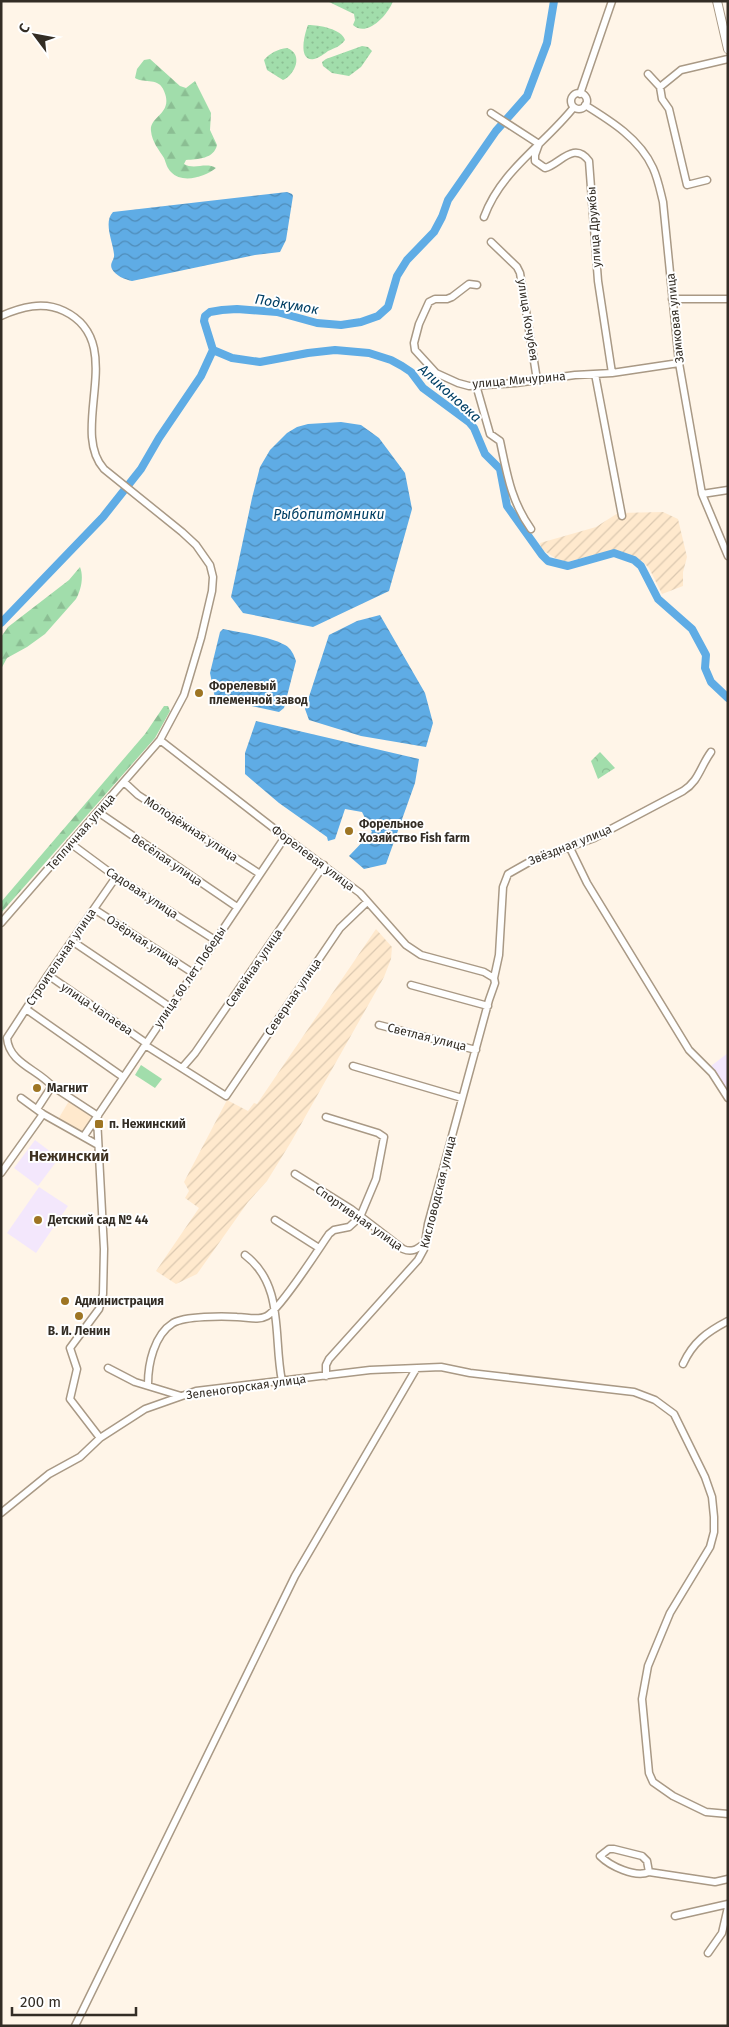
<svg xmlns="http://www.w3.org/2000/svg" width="729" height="2027" viewBox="0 0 729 2027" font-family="'Fira Sans',sans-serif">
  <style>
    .built { fill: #ffe9cd }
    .industrial { fill: url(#industrial-furrows) }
    .education { fill: #f3e7fc }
    .grass { fill: url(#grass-dots) }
    .forest { fill: url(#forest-firs) }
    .park { fill: url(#park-crowns) }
    .pitch { fill: #a1ddab }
    .water { fill: url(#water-waves) }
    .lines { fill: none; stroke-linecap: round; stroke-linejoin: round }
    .river { stroke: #5face5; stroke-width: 8 }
    .minor-casing { stroke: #a99985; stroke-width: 9 }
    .major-casing { stroke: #a99985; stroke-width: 10 }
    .minor { stroke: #fff; stroke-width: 6 }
    .major { stroke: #fff; stroke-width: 8 }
    .poi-dot { fill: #9e7523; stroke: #fff; stroke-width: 2 }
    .labels { text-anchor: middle; stroke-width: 4; stroke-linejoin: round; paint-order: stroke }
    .street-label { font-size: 12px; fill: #332d25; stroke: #fff }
    .poi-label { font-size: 12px; font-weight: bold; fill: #332d25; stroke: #fff; text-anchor: start }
    .water-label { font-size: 14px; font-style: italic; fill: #003f64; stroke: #fff }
    .quarter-label { font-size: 15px; font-weight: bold; fill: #3e3120; stroke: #fff }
  </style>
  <defs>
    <pattern id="industrial-furrows" width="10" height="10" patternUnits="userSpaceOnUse" patternTransform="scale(1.25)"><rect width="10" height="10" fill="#ffe9cd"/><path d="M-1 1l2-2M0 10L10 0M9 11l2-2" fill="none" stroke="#dbc8b0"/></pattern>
    <pattern id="grass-dots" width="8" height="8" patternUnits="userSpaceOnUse" patternTransform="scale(1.25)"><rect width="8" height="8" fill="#a1ddab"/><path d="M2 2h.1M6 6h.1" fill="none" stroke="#8bbe93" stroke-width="1.8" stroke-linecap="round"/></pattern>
    <pattern id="forest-firs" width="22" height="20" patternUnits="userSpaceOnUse" patternTransform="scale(1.25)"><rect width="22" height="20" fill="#a1ddab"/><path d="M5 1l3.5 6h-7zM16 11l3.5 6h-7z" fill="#8bbe93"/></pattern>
    <pattern id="park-crowns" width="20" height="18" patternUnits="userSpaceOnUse" patternTransform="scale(1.25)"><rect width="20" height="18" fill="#a1ddab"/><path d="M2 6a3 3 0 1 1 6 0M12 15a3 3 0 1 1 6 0" fill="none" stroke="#8bbe93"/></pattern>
    <pattern id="water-waves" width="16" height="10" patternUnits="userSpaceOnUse" patternTransform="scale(1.25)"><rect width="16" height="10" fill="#5face5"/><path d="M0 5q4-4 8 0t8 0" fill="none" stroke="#4f8cb9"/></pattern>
  </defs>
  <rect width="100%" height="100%" fill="#fff5e8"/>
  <path class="built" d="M69,1101L97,1118L84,1136L57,1121Z"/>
  <path class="industrial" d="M663,512L678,519L687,557L683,572V586L662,594L649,568L643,562L635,558L613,550L567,562L560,561L541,549L540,543L596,527L618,513Z
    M376,929L392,947L391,959L384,977L291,1142L267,1181L248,1202L197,1274L176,1284L156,1271L199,1208L185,1198L189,1191L184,1182L227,1100L248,1111L254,1103L257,1104Z"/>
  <path class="education" d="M728,1053V1090L711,1066Z
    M35,1140L59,1158L38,1186L14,1168Z
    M39,1187L68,1206L36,1253L7,1233Z"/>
  <path class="grass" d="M327,1H393C388,15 367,38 353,25L355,20L354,14Z
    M308,25C319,25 342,29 345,40C341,46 335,48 328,51C324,54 319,58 314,59C297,62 305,32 308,25Z
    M362,46L368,47L372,51L361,67L349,76L332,73L323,66L322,62L326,59Z
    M287,48C304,54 295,75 283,80L267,70L264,60C270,53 278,49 287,48Z"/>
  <path class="forest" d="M150,59L180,86L186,88L195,81L211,113L210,130L217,145C214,159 198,159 186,160L184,164C194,170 206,162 216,168C205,177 182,184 171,172C167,168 166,163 164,158C159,150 152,142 151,131C149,116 174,114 164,91C159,77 145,84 135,78L137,69L144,60Z
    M80,567C84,577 81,590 76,599L45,634L27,647L7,658L1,669V637L8,627L69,580Z
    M164,706H168L170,711L155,738L1,913V902L145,734Z"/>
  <path class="park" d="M600,752L615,768L598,779L591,761Z"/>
  <path class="pitch" d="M141,1065L162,1079L155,1088L135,1075Z"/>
  <path class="water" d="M287,192L292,194L293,196L286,240L280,252L255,255L132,281C124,279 116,276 112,269C109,263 115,260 114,254C113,242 103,222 113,212Z
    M341,422L361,425L379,438L405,473L412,509L389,591L313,627L243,613L231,597L252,498L260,467L270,450L287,433L297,427L308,424Z
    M380,615L425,693L433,723L426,747L361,736L309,720L305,709L329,635L357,621Z
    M223,629C241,633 269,636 285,645C291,648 294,655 296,661L284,708L279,712L215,698L210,673L220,632Z
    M256,721L419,759L415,783L386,864L364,869L349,856L372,832L362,812L345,809L335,839L328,841L327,837L279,803L245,774V753Z"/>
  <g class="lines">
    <path class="river" d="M213,350L232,358L260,362L308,353L335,350L369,353L391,360L402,366L411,372L423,388L469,422L474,428L485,454L500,469L507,506L542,555L548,561L568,566L614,553L634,560L641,566L658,599L692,629L706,655L705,668L711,682L728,698
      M1,623L103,517L141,469L159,438L201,376L213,350L204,321L205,316L210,312L222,310L237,309L277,312L317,323L341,325L361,322L378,316L388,307L397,276L407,260L434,232L442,217L448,200L496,131L527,96L547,43L554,1"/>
    <g class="minor-casing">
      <path id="minor" d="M648,74L660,87L662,99L669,109L687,185L707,180
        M660,87L681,70L728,59
        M571 101a8 8 0 1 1 16 0a8 8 0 1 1-16 0Z
        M580,94L612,1
        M585,105C611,121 640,139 653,168C658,179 660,190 663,202L679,363L702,494L728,556
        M491,113L539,144
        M539,144L535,155V161L545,168C559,165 574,140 589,161L598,281L612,373
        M484,217C501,170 544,145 574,107
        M491,242L517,267L520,273L537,380
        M477,285L469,284L452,297L447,299H435L429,302L419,324L414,343L415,350L436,373L458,383L469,386L516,383L575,375L612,373L679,363
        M672,299H728
        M1,316C21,307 43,301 64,311C129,342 68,429 104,469L182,532L196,545L210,565L213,577L212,591L201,638L184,695L160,740L1,923
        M595,374L622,516
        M476,385L490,434L500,441C507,474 511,501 531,529
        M702,494L728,490
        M160,740L285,837L360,893L406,945L421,955L484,972L494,978
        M124,782L138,795L260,874
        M98,812L237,907
        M70,843L116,877L215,940
        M569,846L587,883L689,1050L712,1073L728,1098
        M94,909L193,973
        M72,941L170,1007
        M48,975L146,1043
        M411,985L488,1006
        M26,1009L123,1077
        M379,1025L476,1050
        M145,1045L226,1096L340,928L367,902
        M353,1066L462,1098
        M182,1068L195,1053L324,865
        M21,1098L43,1114L98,1145
        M37,1109L52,1086
        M98,1116L52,1086C37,1069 9,1063 7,1038L48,975L116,877
        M97,1118L104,1249L103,1294L99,1309L70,1348L77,1369L70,1399L100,1438L145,1409L196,1391L370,1370L441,1367L470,1373L634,1392L655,1400L674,1414L705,1477L712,1497L714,1517V1532L710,1547L670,1613L648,1666L642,1699L649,1773L653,1782L673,1796L706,1812L728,1814
        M84,1136L285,837
        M1,1173L43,1114
        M295,1174L351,1209L403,1249C412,1253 417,1249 424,1244
        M275,1220L319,1248
        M245,1255C285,1285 273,1338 282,1381
        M683,1364C693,1342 707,1332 728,1321
        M108,1368L135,1382L181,1396
        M326,1376V1365L329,1359L418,1260L424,1249L428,1224L489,1000L495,983L494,978L499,955L503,887L508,874L531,861L594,838L683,791C699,781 700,767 711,752
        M148,1384C148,1364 154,1335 173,1323C185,1316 223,1316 237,1317C247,1317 258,1321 267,1316C281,1308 318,1250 329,1234L334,1230L349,1227L360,1217L376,1179L384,1137L378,1133L326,1117
        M1,1513L49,1474L80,1457L100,1438
        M649,1872L647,1861L642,1856L614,1849H609L600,1856C610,1866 635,1878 649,1872L715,1882L728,1879
        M675,1916L728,1904
        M708,1953L722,1933L728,1907
        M75,2026L295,1576L416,1369"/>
    </g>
    <g class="major-casing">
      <path id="major" d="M717,1L728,49"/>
    </g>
    <use href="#minor" class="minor"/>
    <use href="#major" class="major"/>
  </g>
  <g class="poi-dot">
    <circle cx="199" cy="693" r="5"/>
    <circle cx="349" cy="831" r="5"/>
    <circle cx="37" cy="1088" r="5"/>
    <rect x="94" y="1119" width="10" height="10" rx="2.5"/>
    <circle cx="38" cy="1220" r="5"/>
    <circle cx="65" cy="1301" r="5"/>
    <circle cx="79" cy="1316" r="5"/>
  </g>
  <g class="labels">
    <g class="street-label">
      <text transform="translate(594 227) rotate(-94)" y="4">улица Дружбы</text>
      <text transform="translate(675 318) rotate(-96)" y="4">Замковая улица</text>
      <text transform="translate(528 320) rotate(81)" y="4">улица Кочубея</text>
      <text transform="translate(519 380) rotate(-5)" y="4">улица Мичурина</text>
      <text transform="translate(191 829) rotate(33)" y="4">Молодёжная улица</text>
      <text transform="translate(81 832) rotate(-49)" y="4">Тепличная улица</text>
      <text transform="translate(570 845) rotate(-22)" y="4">Звёздная улица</text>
      <text transform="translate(313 858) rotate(37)" y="4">Форелевая улица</text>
      <text transform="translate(167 860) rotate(34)" y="4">Весёлая улица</text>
      <text transform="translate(142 893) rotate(33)" y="4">Садовая улица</text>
      <text transform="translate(143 941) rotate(33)" y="4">Озёрная улица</text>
      <text transform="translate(61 957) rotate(-56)" y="4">Строительная улица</text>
      <text transform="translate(254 968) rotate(-56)" y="4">Семейная улица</text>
      <text transform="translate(190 977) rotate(-56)" y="4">улица 60 лет Победы</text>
      <text transform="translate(293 997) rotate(-56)" y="4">Северная улица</text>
      <text transform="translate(97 1009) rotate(34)" y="4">улица Чапаева</text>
      <text transform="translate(427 1037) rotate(14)" y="4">Светлая улица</text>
      <text transform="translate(438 1192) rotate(-76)" y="4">Кисловодская улица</text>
      <text transform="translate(359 1218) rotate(35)" y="4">Спортивная улица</text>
      <text transform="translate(246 1387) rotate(-8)" y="4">Зеленогорская улица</text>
    </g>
    <g class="poi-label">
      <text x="209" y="690">Форелевый<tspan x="209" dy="14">племенной завод</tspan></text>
      <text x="359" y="828">Форельное<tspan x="359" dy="14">Хозяйство Fish farm</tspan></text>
      <text x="47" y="1092">Магнит</text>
      <text x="109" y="1128">п. Нежинский</text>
      <text x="48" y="1224">Детский сад № 44</text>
      <text x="75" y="1305">Администрация</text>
      <text x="79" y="1335" text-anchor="middle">В. И. Ленин</text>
    </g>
    <g class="water-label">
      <text transform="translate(287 304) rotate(10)" y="5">Подкумок</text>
      <text transform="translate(450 393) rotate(42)" y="5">Аликоновка</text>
      <text x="329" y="519">Рыбопитомники</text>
    </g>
    <g class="quarter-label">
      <text x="69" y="1161">Нежинский</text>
    </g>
  </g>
  <rect width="729" height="2027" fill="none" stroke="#332d25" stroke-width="5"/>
  <g transform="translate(35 35) rotate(302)" stroke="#ffffff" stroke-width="4" paint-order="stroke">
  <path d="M0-4L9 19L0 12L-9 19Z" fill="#332d25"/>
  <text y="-8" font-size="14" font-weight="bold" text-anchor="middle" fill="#332d25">С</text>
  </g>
  <path d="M12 2007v8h124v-8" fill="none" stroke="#332d25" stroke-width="2.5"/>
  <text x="20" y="2007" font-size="15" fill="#332d25" stroke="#ffffff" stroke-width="4" paint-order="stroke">200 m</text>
</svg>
